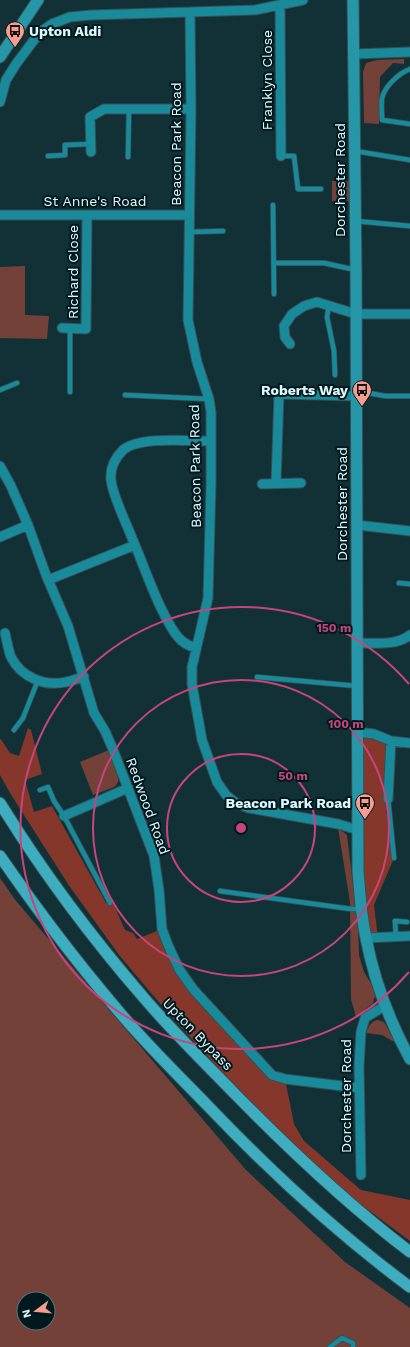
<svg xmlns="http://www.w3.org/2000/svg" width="410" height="1347" viewBox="0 0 410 1347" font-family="'Work Sans',sans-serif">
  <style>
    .green { fill: #744139; fill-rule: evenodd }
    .forest { fill: #86372c }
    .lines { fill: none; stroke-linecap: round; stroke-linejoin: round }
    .service-casing { stroke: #364f54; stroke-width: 6 }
    .minor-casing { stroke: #364f54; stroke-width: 11 }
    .secondary-casing { stroke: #364f54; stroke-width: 13 }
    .trunk-casing { stroke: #364f54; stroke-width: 13 }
    .service { stroke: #188a9a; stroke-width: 4.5 }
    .minor { stroke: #188a9a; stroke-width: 9 }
    .secondary { stroke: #2697a8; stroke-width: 11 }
    .trunk { stroke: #3eadbf; stroke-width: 11 }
    .ring { fill: none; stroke: #c8457c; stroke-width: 2 }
    .labels { text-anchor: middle; stroke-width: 4; stroke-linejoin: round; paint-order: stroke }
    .poi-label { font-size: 14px; font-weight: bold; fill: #dffaff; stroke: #00191e; text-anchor: end }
    .street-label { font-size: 14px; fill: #dffaff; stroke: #00191e }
    .centre { fill: #c8457c; stroke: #00191e; stroke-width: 2 }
    .ring-label { font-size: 12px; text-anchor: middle; font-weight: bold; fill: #c8457c; stroke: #00191e; stroke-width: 4; stroke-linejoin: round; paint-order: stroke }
  </style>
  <rect width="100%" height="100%" fill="#123137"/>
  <path class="green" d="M404,59V64L393,63L380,77L379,124L364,123L363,72L366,63L377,60Z
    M332,181H350L351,201H332Z
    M25,266V315L49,316L47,339L0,338V267Z
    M109,750C113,759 125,781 114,787C108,790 100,792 93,795L80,762Z
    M338,828L347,835L358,927L359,955L364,972L376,992L373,1003L356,1017L351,999L350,902Z
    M0,878L16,901L246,1170L345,1262L410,1308V1347H0ZM24,1299H48V1323H24Z
    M378,1020L384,1022L396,1043L382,1035L366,1033C369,1026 371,1021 378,1020Z"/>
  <path class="forest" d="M28,728L31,730L42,774L25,780L34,812L52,806L106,903H113L125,930L133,933L137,939L162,929L179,969L272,1075L285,1079L294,1124L304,1141L361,1190L410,1200V1241L343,1191L255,1106L197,1045L151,993L119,955L68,884L10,793L0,775V738L10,753L19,756Z
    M357,732L391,741L388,799L394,858L374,905L378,938H366Z"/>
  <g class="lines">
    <g class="service-casing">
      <path id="service" d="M410,69C399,73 385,86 382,98C381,104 382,113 382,120L410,124
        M355,151L410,160
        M48,156L65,155V145L91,144
        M281,156H294L298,189H321
        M128,157L129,109
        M273,205L274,294
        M355,221L410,226
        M189,232L223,231
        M274,263H324L356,270
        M329,305L327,317L334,351L335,375
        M0,390L17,383
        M357,391L385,396H410
        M70,392V328
        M125,395L209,399
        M399,583L410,584
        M257,677L357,686
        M14,730L23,718L38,680
        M40,790L48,787L54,801L64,816L110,903
        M388,799L394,858
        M220,891L351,909H361
        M396,937L395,921L407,922
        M330,1347L342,1338L353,1343V1347"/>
    </g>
    <g class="minor-casing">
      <path id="minor" d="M303,0L255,10L190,12L191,109L188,320L197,362L209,399L211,412V484L208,598L192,667V684L202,740L217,782L226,795L236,803L249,808L338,824L358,830
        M280,5L281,156
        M354,54L410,52
        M0,102L6,80L16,64L34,40L42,31L52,24L70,17L91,15L190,12
        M91,152L90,117L104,109H191
        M0,215H189
        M62,328L86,329L87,215
        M290,344L285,337L284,326L292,314L304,306L317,302L356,314H410
        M0,466L11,486L28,525L46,575L68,626L94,713L105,731L112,747L154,856L159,890L162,929L168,945L179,969L193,989L272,1075L285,1079L359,1088
        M276,483L279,394L356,396
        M262,484L301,483
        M357,525L410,531
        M0,537L28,525
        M48,580L135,545
        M5,633C7,641 8,649 11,657C21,677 44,687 66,682C72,681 78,678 84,677
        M357,643C375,643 396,646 410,635
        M196,648C189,646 183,643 178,637C171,629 166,618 161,608C150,585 142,561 132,538C126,522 113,497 111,480C110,469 115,458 123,450C139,436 189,441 210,441
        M357,732L374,734L391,741L410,743
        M388,799L391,741
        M64,816L128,788
        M366,938L410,936
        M361,1175L359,1066L361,1032L365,1018L386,1005"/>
    </g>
    <g class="secondary-casing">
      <path id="secondary" d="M353,0L356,270L358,871C360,894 361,916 366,938C374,980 390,1022 410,1059
        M0,57L38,0"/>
    </g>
    <g class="trunk-casing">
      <path id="trunk" d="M0,803C42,871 92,938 144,998C173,1032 206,1064 237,1096C292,1152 347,1204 410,1252
        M0,856C38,911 78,964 121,1014C148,1046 179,1076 208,1106C271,1172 337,1233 410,1287"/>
    </g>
    <use href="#service" class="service"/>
    <use href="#minor" class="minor"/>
    <use href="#secondary" class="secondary"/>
    <use href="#trunk" class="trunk"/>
  </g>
  <g class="ring">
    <circle cx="241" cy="828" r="74"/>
    <circle cx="241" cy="828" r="148"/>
    <path d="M409 972A221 221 0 1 1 409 684"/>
  </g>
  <defs>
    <g id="bus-pin" transform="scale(1)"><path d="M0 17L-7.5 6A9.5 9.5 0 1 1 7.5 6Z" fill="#f59d8e" stroke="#00191e"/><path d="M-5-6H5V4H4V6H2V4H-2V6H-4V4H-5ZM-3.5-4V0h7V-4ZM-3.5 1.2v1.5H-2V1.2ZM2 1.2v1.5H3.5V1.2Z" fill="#111"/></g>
  </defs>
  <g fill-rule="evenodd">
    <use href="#bus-pin" x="15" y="31"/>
    <use href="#bus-pin" x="362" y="390"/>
    <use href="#bus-pin" x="365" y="803"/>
  </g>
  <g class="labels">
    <g class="poi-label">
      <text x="29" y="36" text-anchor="start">Upton Aldi</text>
      <text x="348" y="395">Roberts Way</text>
      <text x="351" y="808">Beacon Park Road</text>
    </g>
    <g class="street-label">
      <text transform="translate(267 80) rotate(-90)" y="5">Franklyn Close</text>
      <text transform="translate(176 144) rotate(-90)" y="5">Beacon Park Road</text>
      <text transform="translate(340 180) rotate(-90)" y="5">Dorchester Road</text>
      <text x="95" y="206">St Anne's Road</text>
      <text transform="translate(73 272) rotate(-90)" y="5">Richard Close</text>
      <text transform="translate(195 466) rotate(-91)" y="5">Beacon Park Road</text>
      <text transform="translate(342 504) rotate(-90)" y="5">Dorchester Road</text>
      <text transform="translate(148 806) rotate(70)" y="5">Redwood Road</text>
      <text transform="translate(198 1034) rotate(46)" y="5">Upton Bypass</text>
      <text transform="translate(346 1096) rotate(-90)" y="5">Dorchester Road</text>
    </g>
  </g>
  <circle cx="241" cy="828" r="6" class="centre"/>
  <g class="ring-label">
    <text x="334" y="632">150 m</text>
    <text x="346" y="728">100 m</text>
    <text x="293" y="780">50 m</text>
  </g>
  <g transform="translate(36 1311) rotate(254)"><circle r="19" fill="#00191e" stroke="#597378"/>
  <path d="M0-3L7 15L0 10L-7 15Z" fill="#f59d8e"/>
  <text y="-6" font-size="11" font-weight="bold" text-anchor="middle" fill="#dffaff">N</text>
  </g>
</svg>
